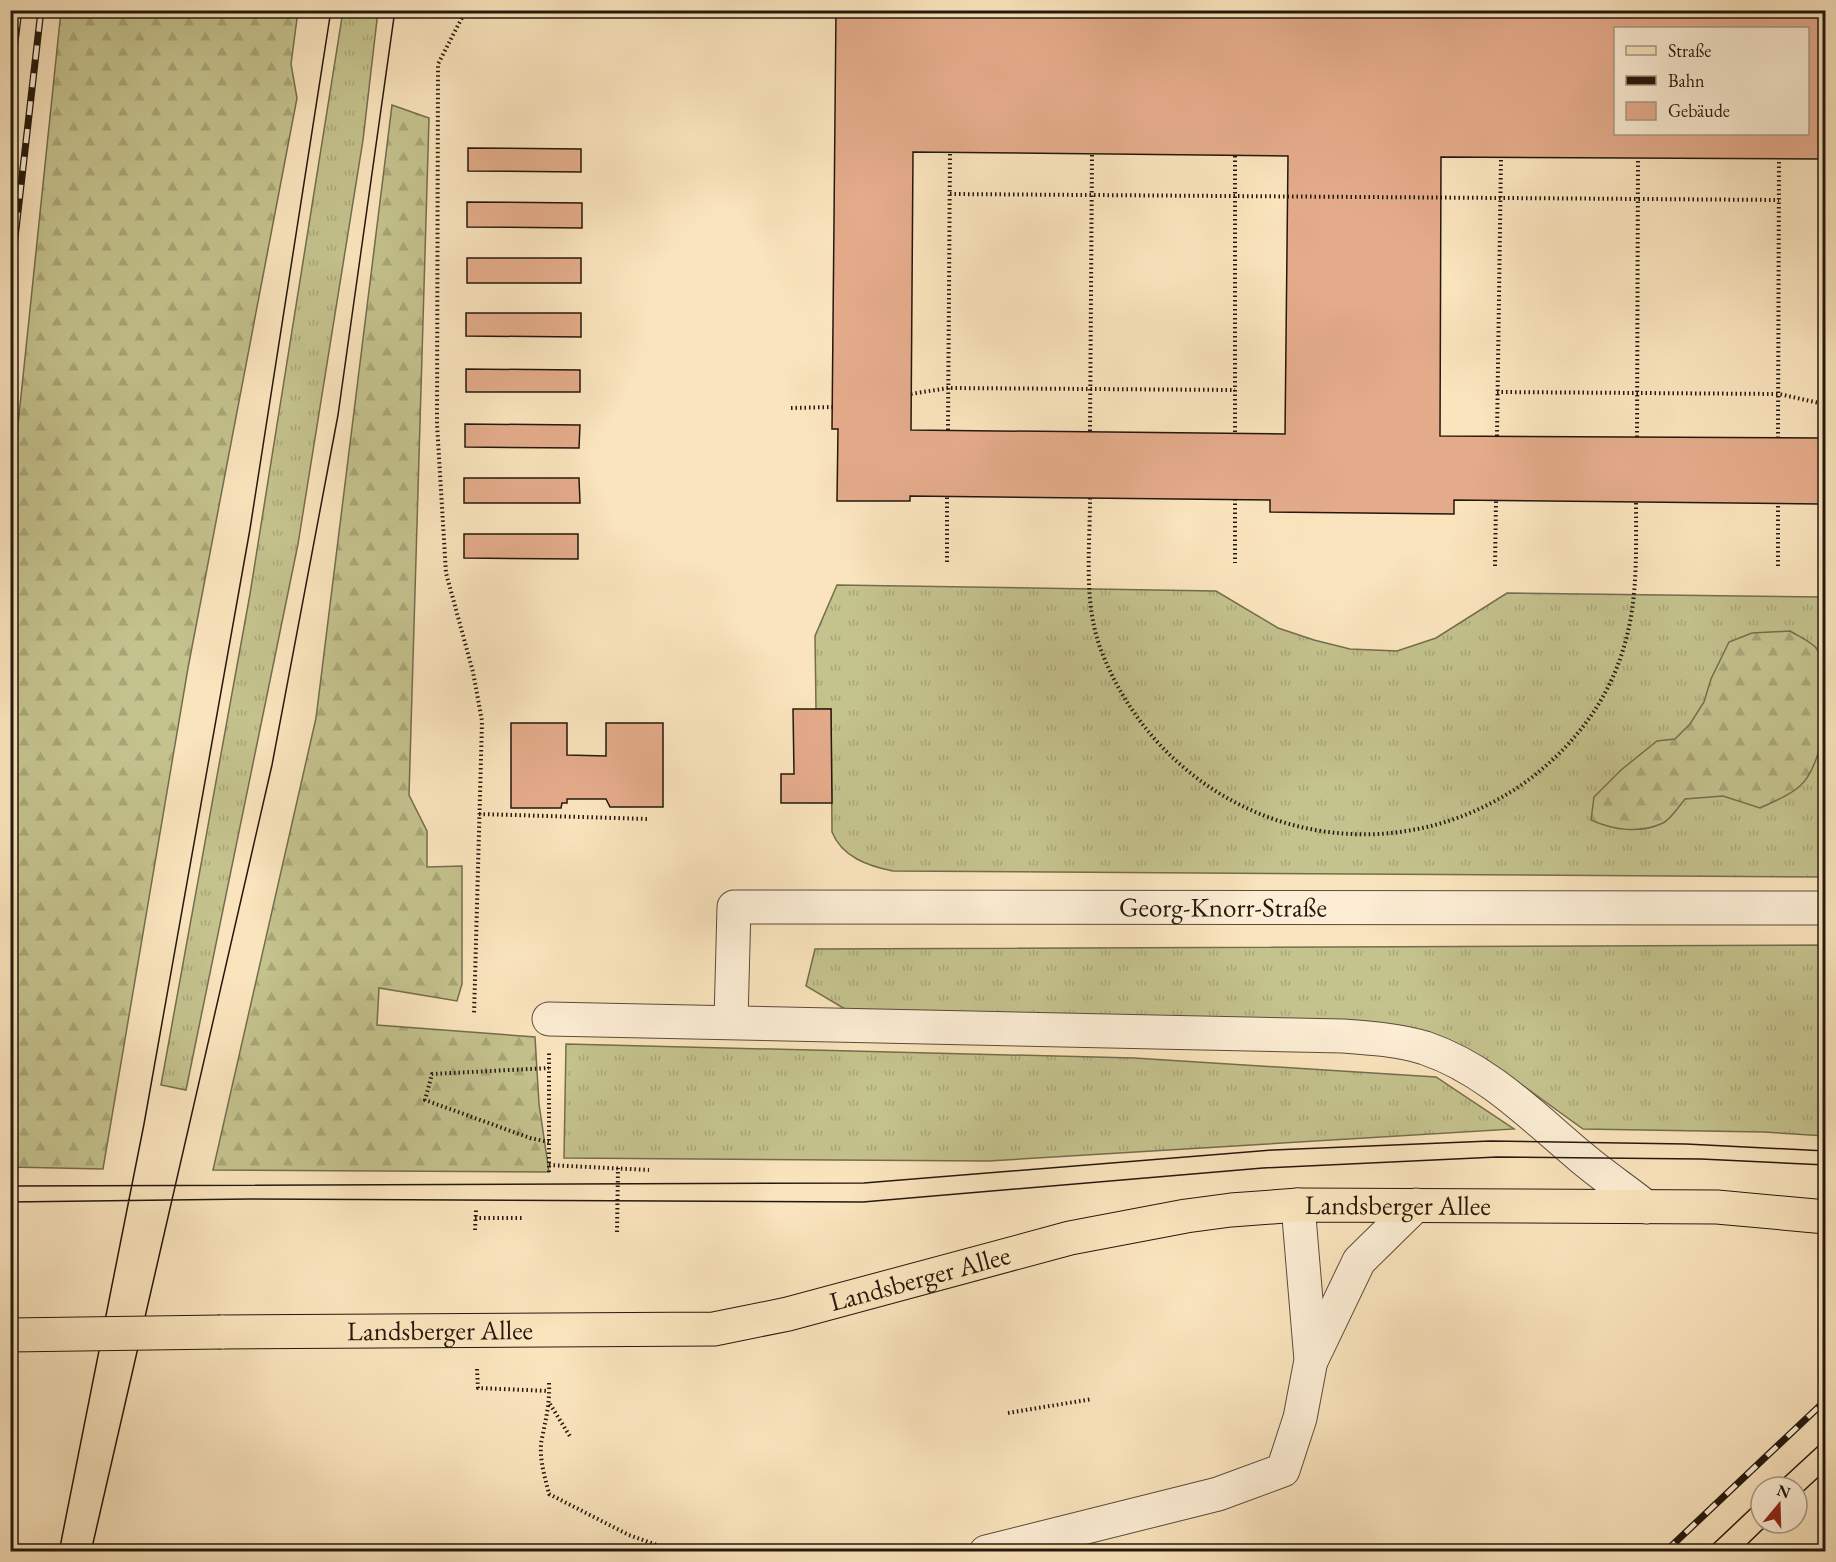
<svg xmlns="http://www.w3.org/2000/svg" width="1836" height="1562" viewBox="0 0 1836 1562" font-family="'EB Garamond',serif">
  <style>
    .grass { fill: url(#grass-tufts); stroke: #746d4d; stroke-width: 1.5 }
    .forest { fill: url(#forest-firs); stroke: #746d4d; stroke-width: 1.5 }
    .building { fill: #e4ab8a; stroke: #24180d; stroke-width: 1.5; fill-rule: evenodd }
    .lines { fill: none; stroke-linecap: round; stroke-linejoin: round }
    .minor-casing { stroke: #5a4b39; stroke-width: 35 }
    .major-casing { stroke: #24180d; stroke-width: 35 }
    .path { stroke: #24180d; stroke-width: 4; stroke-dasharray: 1.5 3; stroke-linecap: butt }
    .minor { stroke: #fcedd4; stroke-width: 33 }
    .major { stroke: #fae4bd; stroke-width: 33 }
    .tram { stroke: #24180d; stroke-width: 1.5 }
    .rail-casing { stroke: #24180d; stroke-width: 7 }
    .rail { stroke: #fcedd4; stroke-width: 4.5; stroke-dasharray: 14; stroke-linecap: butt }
    .major-bridge-casing { stroke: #24180d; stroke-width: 35; stroke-linecap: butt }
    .major-bridge { stroke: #fae4bd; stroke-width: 33 }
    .labels { text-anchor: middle; stroke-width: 4.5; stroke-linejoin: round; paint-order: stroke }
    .street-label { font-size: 27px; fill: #24180d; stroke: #fcedd4 }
  </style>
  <defs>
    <pattern id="grass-tufts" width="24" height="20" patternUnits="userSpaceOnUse" patternTransform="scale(1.5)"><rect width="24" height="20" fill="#c4c28d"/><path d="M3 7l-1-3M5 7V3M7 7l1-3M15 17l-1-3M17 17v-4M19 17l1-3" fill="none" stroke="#a8a678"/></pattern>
    <pattern id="forest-firs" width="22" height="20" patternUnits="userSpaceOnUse" patternTransform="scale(1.5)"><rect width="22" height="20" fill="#c4c28d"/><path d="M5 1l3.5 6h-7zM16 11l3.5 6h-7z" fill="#a8a678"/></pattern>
  </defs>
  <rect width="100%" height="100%" fill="#fae4bd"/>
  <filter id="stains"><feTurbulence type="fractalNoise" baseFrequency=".00333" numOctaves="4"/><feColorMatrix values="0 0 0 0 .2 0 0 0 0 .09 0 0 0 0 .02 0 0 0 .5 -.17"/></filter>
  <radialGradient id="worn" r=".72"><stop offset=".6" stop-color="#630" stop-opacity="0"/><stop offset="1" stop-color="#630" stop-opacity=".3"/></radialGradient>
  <path class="grass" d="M343,11H378L363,140L298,544L186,1090L161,1085L250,594Z
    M837,585L1216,591L1278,628L1314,640L1350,649L1397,651L1436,638L1507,593L1825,597V877L893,871C868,866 842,857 832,832L831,709H816L815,636Z
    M1825,945V1136L1764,1132L1583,1129L1511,1077L1448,1041L850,1012L806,986L815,949Z
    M566,1044L1134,1058L1436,1077L1514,1129L989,1161L564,1158Z"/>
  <path class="forest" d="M61,11H298L291,64L297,98L188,668L103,1169L10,1167V502Z
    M392,105L429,118L409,795L427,831V867L462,866V984L457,1001L379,988L377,1025L535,1037L539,1104L549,1172L213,1170L316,718Z
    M1790,631C1798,636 1812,642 1817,649C1835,678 1826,763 1800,786C1789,796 1773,802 1760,808L1723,796L1685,799C1679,806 1671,819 1663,823C1640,834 1613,830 1591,820L1594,797L1621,770L1657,741L1675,739L1690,724L1704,702L1711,679L1729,642L1752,633Z"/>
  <path class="building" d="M836,10H1826V510H1819V504L1454,500V514L1270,512V500L910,496V501H837L838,429H832ZM1616,28H1808V134H1616ZM913,152L1288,156L1285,434L911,430ZM1441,157L1820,159L1819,438L1440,436Z
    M468,148L581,149V172L468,171Z
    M467,202L582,203V228L467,227Z
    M467,258H581V283H467Z
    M466,313H581V337L466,336Z
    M466,369L580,370V392H466Z
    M465,424L580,425L579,448L465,447Z
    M464,478H579L580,503H464Z
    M464,534H578V559L464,558Z
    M793,709H831L832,803H781V774H794Z
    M511,723H567V755L606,756V723H663V807H610L606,799H567V803H562L561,808H511Z"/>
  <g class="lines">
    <g class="minor-casing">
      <g id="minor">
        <path d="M549,1019L1343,1036C1371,1038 1399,1040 1425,1048C1487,1069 1532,1116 1581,1157C1602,1175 1625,1190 1646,1207"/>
        <path id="s1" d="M731,1021L734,907L1826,908"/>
        <path d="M1312,1359L1359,1261L1416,1205"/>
        <path d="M986,1552L1218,1494L1283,1470L1300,1418L1311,1360L1298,1205"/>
      </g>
    </g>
    <g class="major-casing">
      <g id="major">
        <path id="s2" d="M221,1332L714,1329L788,1314L1070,1238L1186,1216L1231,1210L1298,1205L1717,1207L1826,1217"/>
      </g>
    </g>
    <path class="path" d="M466,10L438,64L437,424L446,573L473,672L482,721L474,1015
      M1235,156V433
      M950,194L1779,200
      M1497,392L1779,394L1819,403
      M911,394L948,388L1235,390
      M791,408L833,407
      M948,430L950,152
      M1090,431L1092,154
      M1497,436L1501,157
      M1637,437L1638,158
      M1778,438L1779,159
      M1090,498C1090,547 1083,603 1101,650C1166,819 1364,888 1517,788C1556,762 1591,724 1611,681C1639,621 1636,567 1636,502
      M1235,499V563
      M947,562V496
      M1495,566L1496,501
      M1778,566V503
      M479,814L649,819
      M549,1142L530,1138L425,1100L432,1074L549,1068
      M549,1165L649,1170
      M549,1172V1053
      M475,1218H524
      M475,1230L476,1210
      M617,1232L618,1168
      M477,1369L478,1388L549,1391
      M549,1383C550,1402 546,1419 542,1438C538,1456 545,1477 549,1494L629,1535L676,1552
      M550,1404L571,1438
      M1008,1413L1092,1399"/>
    <use href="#minor" class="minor"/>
    <use href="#major" class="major"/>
    <path class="tram" d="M10,1186L864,1183L1273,1150L1490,1141L1686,1144L1826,1151
      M10,1202L250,1199L863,1202L1263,1168L1497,1157L1701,1159L1826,1165
      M1774,1487L1826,1439
      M1797,1497L1826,1470
      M59,1552L144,1124L250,529L331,10
      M91,1552L272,765L338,415L395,10
      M1705,1552L1761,1499
      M1739,1552L1769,1523"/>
    <g class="rail-casing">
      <path id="rail" d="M10,83L19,10
        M10,282L41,10
        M1665,1552L1826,1400"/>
    </g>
    <use href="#rail" class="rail"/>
    <g class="major-bridge-casing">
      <path id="major-bridge" d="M10,1335L221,1332"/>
    </g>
    <use href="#major-bridge" class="major-bridge"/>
  </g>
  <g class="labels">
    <g class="street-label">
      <text dy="9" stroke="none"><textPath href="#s1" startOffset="603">Georg-Knorr-Straße</textPath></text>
      <text dy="9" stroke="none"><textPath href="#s2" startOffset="1191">Landsberger Allee</textPath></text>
      <text dy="9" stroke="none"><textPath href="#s2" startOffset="705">Landsberger Allee</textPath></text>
      <text dy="9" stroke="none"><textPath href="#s2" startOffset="219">Landsberger Allee</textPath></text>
    </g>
  </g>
  <rect width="1836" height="1562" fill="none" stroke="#fae4bd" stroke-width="36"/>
  <rect x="12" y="12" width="1812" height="1538" fill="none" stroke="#24180d" stroke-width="3"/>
  <rect x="18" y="18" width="1800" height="1526" fill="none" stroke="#24180d" stroke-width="1.5"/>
  <rect x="1614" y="27" width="195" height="108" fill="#fcedd4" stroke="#a69884" stroke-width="1.5"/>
  <rect x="1626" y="46" width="30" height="9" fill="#fae4bd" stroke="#a69884" stroke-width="1.5"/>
  <text x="1668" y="57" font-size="18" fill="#24180d">Straße</text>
  <rect x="1626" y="76" width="30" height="9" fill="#24180d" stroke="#a69884" stroke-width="1.5"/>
  <text x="1668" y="87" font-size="18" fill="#24180d">Bahn</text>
  <rect x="1626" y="102" width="30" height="18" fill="#e4ab8a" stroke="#a69884" stroke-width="1.5"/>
  <text x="1668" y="117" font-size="18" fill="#24180d">Gebäude</text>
  <g transform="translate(1779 1505) rotate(19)"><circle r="28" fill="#fcedd4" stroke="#a69884" stroke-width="1.5"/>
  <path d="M0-4.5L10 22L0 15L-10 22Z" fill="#8f2418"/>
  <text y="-9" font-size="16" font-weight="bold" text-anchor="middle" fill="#24180d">N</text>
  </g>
  <rect width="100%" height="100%" filter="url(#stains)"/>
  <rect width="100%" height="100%" fill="url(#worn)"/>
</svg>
